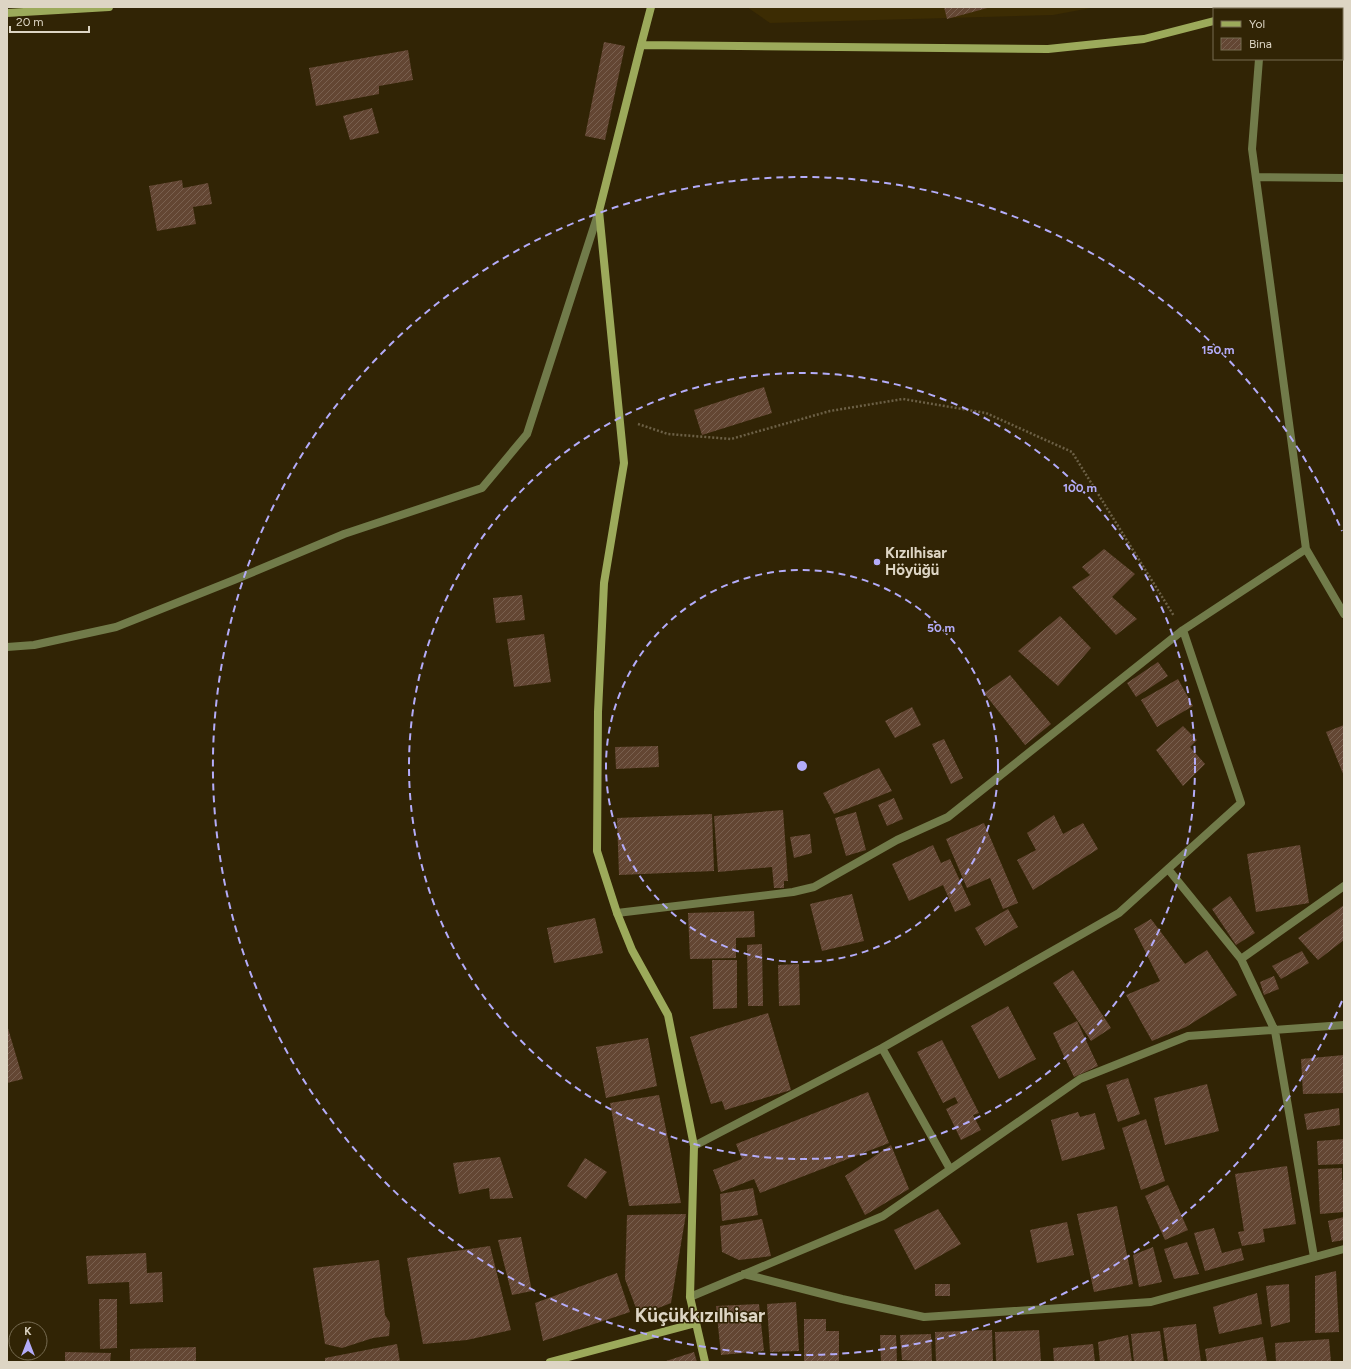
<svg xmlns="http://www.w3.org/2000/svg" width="1351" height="1369" viewBox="0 0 1351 1369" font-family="Figtree,sans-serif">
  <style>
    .built { fill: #3c2c03 }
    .building { fill: url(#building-hatch) }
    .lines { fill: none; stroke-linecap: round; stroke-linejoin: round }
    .path { stroke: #6c6046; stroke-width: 2.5; stroke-dasharray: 2 2; stroke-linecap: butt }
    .street { stroke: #717b4a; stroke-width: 8 }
    .secondary { stroke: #9caa5b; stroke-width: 8 }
    .ring { fill: none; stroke: #b4acf9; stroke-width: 2; stroke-dasharray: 7 5 }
    .poi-dot { fill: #b4acf9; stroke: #312405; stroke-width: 1.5 }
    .labels { text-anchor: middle; stroke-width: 3; stroke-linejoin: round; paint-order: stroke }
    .poi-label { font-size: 15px; font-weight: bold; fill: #ddd5c4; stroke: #312405; text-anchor: start }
    .district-label { font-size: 19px; font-weight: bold; fill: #ddd5c4; stroke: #312405 }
    .centre { fill: #b4acf9; stroke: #312405; stroke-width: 2 }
    .ring-label { font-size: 12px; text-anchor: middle; font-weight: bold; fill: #b4acf9; stroke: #312405; stroke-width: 3; stroke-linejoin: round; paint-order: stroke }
  </style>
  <defs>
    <pattern id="building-hatch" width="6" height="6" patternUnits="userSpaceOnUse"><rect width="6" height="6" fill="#634633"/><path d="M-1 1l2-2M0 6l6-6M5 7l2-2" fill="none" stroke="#79604f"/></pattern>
  </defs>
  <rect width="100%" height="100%" fill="#312405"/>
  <path class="built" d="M747,7H1096L1053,15L770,23Z"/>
  <path class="building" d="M944,7H991L947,19Z
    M1344,15V38H1343L1342,32V16Z
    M604,42L625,46L605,140L585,136Z
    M408,50L413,80L379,86V94L316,106L309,68Z
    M372,108L379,133L350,140L343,116Z
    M182,180L183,188L208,183L212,204L193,207L196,224L157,231L149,186Z
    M764,387L772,413L702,435L694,410Z
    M1104,549L1135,574L1112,597L1137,619L1116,635L1072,587L1090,575L1082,567Z
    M522,595L525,620L496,623L493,598Z
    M1060,616L1091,648L1058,686L1018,651Z
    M544,634L551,682L514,687L507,639Z
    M1158,662L1168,676L1136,697L1127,683Z
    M1010,675L1051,724L1025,745L984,693Z
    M1178,679L1193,706L1157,727L1141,700Z
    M912,707L921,725L895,738L885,721Z
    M1344,725V776L1326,732Z
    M1183,726L1197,740L1190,747L1205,764L1183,786L1156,750Z
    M944,739L963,778L951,784L932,744Z
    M658,746L659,767L616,769L615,747Z
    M879,768L892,791L834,814L823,793Z
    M894,798L903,819L887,826L878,805Z
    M783,810L788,881H784V888H774L772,867L718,872L714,816Z
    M856,812L866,850L846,856L835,818Z
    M712,814L714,871L619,875L617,818Z
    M1054,815L1063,834L1083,823L1098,849L1033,890L1017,860L1036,850L1027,833Z
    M984,823L1018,903L1003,909L990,878L967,888L946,839Z
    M810,834L812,853L794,858L790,837Z
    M933,845L941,863L950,859L971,905L955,912L943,885L909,901L892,864Z
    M1300,845L1309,903L1256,912L1247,854Z
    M852,894L864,941L822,951L810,904Z
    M1230,896L1255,933L1236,945L1212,909Z
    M1344,905V940L1318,960L1298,938Z
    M1008,909L1018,927L985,946L975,928Z
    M754,911L755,937L736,938V958L690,959L688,913Z
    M595,918L603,953L554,963L547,928Z
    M1151,919L1185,964L1207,950L1237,995L1186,1027L1152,1041L1126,995L1160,981L1134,929Z
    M762,944L763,1006H748L747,945Z
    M1302,951L1309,963L1281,979L1272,966Z
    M712,960H737V1008L713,1009Z
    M799,964L800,1005L779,1006L778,965Z
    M1073,970L1111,1028L1091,1041L1053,983Z
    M1274,976L1279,989L1264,995L1260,982Z
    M1008,1006L1036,1059L999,1079L971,1026Z
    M768,1013L791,1090L725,1110L722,1101L711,1104L690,1037Z
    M1077,1021L1098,1066L1074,1077L1053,1033Z
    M7,1025L23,1079L7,1083Z
    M648,1038L657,1086L606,1098L596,1047Z
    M942,1040L979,1113L973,1115L981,1130L961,1140L946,1109L958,1103L955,1097L943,1103L917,1052Z
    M1344,1055V1093L1303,1094L1301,1059Z
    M1128,1078L1140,1114L1118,1122L1106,1085Z
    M1207,1084L1219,1131L1165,1145L1154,1098Z
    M868,1092L889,1143L760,1193L754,1179L721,1192L713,1170L742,1159L736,1144Z
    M659,1095L681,1203L629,1206L610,1103Z
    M1339,1108L1340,1125L1307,1130L1304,1114Z
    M1078,1112L1080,1117L1095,1113L1105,1149L1062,1161L1051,1120Z
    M1146,1119L1165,1181L1141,1190L1122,1128Z
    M1344,1139V1164L1318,1165L1317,1141Z
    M891,1145L909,1189L865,1215L845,1176Z
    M500,1157L513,1198L490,1199L489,1188L459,1194L453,1163Z
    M585,1158L607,1172L586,1199L567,1186Z
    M1287,1166L1296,1224L1263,1229L1265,1242L1242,1246L1238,1232L1244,1231L1235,1174Z
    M1342,1168V1180H1344V1212L1320,1214L1318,1169Z
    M1168,1185L1188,1230L1165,1240L1145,1196Z
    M753,1188L758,1215L722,1221L720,1194Z
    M1117,1206L1133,1284L1094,1292L1077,1214Z
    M938,1209L961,1244L915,1270L894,1230Z
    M686,1214L671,1303L648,1312L636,1308L625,1279L627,1215Z
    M1344,1217V1240L1332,1242L1328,1221Z
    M762,1219L771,1256L739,1260L722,1252L720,1226Z
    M1067,1222L1074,1255L1037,1263L1030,1230Z
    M1214,1228L1222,1253L1241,1248L1244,1260L1205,1271L1194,1233Z
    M521,1237L532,1291L512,1295L498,1240Z
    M1187,1242L1199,1274L1174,1279L1164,1249Z
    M490,1246L511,1330L467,1340L423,1344L407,1258Z
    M1153,1247L1162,1282L1139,1287L1133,1255Z
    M146,1253L147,1273L162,1272L163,1302L130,1304L129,1282L88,1284L86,1256Z
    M379,1260L385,1315L390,1323L389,1336L373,1338L342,1348L325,1344L313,1268Z
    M1336,1271L1339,1332L1315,1333V1276Z
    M617,1273L630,1312L543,1341L535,1303Z
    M935,1284H950V1296H935Z
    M1289,1284L1290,1322L1271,1327L1266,1286Z
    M1257,1293L1262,1324L1219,1334L1213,1307Z
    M99,1299H117V1348L100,1349Z
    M796,1302L799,1351L770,1352L767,1304Z
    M759,1304L764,1351L721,1355L716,1306Z
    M804,1319H826V1331H839V1362H804Z
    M1196,1324L1201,1362H1168L1163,1328Z
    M992,1330L993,1362H936L935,1332Z
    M1039,1330L1041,1362H996L995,1332Z
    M1160,1331L1164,1362H1134L1131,1334Z
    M931,1334L932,1362L902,1360L900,1335Z
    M880,1335H896L897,1362H881Z
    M1128,1335L1132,1362H1100L1098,1342Z
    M1263,1337L1267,1362H1207L1205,1349Z
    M1329,1339L1331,1362H1276L1275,1343Z
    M397,1344L400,1362H325V1358Z
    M1093,1344L1095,1362H1054L1053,1348Z
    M196,1347V1362H130V1349Z
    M65,1352L111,1353L110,1362H65Z
    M694,1352L697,1362H663Z"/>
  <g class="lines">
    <path class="path" d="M638,424L668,434L731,439L830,411L903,399L986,413L1072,452L1174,616"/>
    <path class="street" d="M1263,9V7
      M1259,59L1252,149L1306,549L1344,614
      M1256,177L1344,178
      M7,647L34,645L116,627L234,580L344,534L482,488L527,434L599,211
      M1168,869L1241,959L1275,1031L1314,1257
      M617,913L793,892L814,887L897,840L948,817L1183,630L1306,549
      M1241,959L1344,886
      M882,1048L950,1169
      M694,1146L882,1048L1119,913L1241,803L1183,630
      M744,1274L842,1299L924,1317L1151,1302L1344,1249
      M690,1297L883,1216L1080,1079L1188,1036L1344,1025"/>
    <path class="secondary" d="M651,7L641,45L1048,49L1144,39L1214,21
      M1238,9L1240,7
      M7,13L109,7
      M641,45L599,211L624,463L604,583L598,712L597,851L617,913L632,950L668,1015L694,1146L690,1297L705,1362
      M550,1362L696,1323"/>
  </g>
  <g class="ring">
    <circle cx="802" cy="766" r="196"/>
    <circle cx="802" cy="766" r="393"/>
    <path d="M1342 1001A589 589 0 1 1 1342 531"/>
  </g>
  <circle class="poi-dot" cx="877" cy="562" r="4"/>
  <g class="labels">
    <g class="poi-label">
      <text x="885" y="558">Kızılhisar<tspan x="885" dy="17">Höyüğü</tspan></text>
    </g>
    <g class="district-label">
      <text x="700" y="1322">Küçükkızılhisar</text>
    </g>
  </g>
  <circle cx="802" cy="766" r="6" class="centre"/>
  <g class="ring-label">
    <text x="1218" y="354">150 m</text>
    <text x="1080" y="492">100 m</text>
    <text x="941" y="632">50 m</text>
  </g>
  <rect width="1351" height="1369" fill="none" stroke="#ddd5c4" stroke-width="16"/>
  <rect x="1213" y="8" width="130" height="52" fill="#312405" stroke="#766b51"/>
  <rect x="1221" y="21" width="20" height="6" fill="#9caa5b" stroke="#766b51"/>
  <text x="1249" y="28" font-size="12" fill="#ddd5c4">Yol</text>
  <rect x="1221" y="38" width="20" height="12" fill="url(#building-hatch)" stroke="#766b51"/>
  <text x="1249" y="48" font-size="12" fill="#ddd5c4">Bina</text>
  <g transform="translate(28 1341)"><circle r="19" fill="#312405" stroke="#766b51"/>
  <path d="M0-3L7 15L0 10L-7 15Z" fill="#b4acf9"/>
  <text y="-6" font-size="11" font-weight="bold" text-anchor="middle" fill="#ddd5c4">K</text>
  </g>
  <path d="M10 26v6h79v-6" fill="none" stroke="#ddd5c4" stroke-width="2"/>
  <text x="16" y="26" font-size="12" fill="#ddd5c4" stroke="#312405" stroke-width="3" paint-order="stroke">20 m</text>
</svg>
